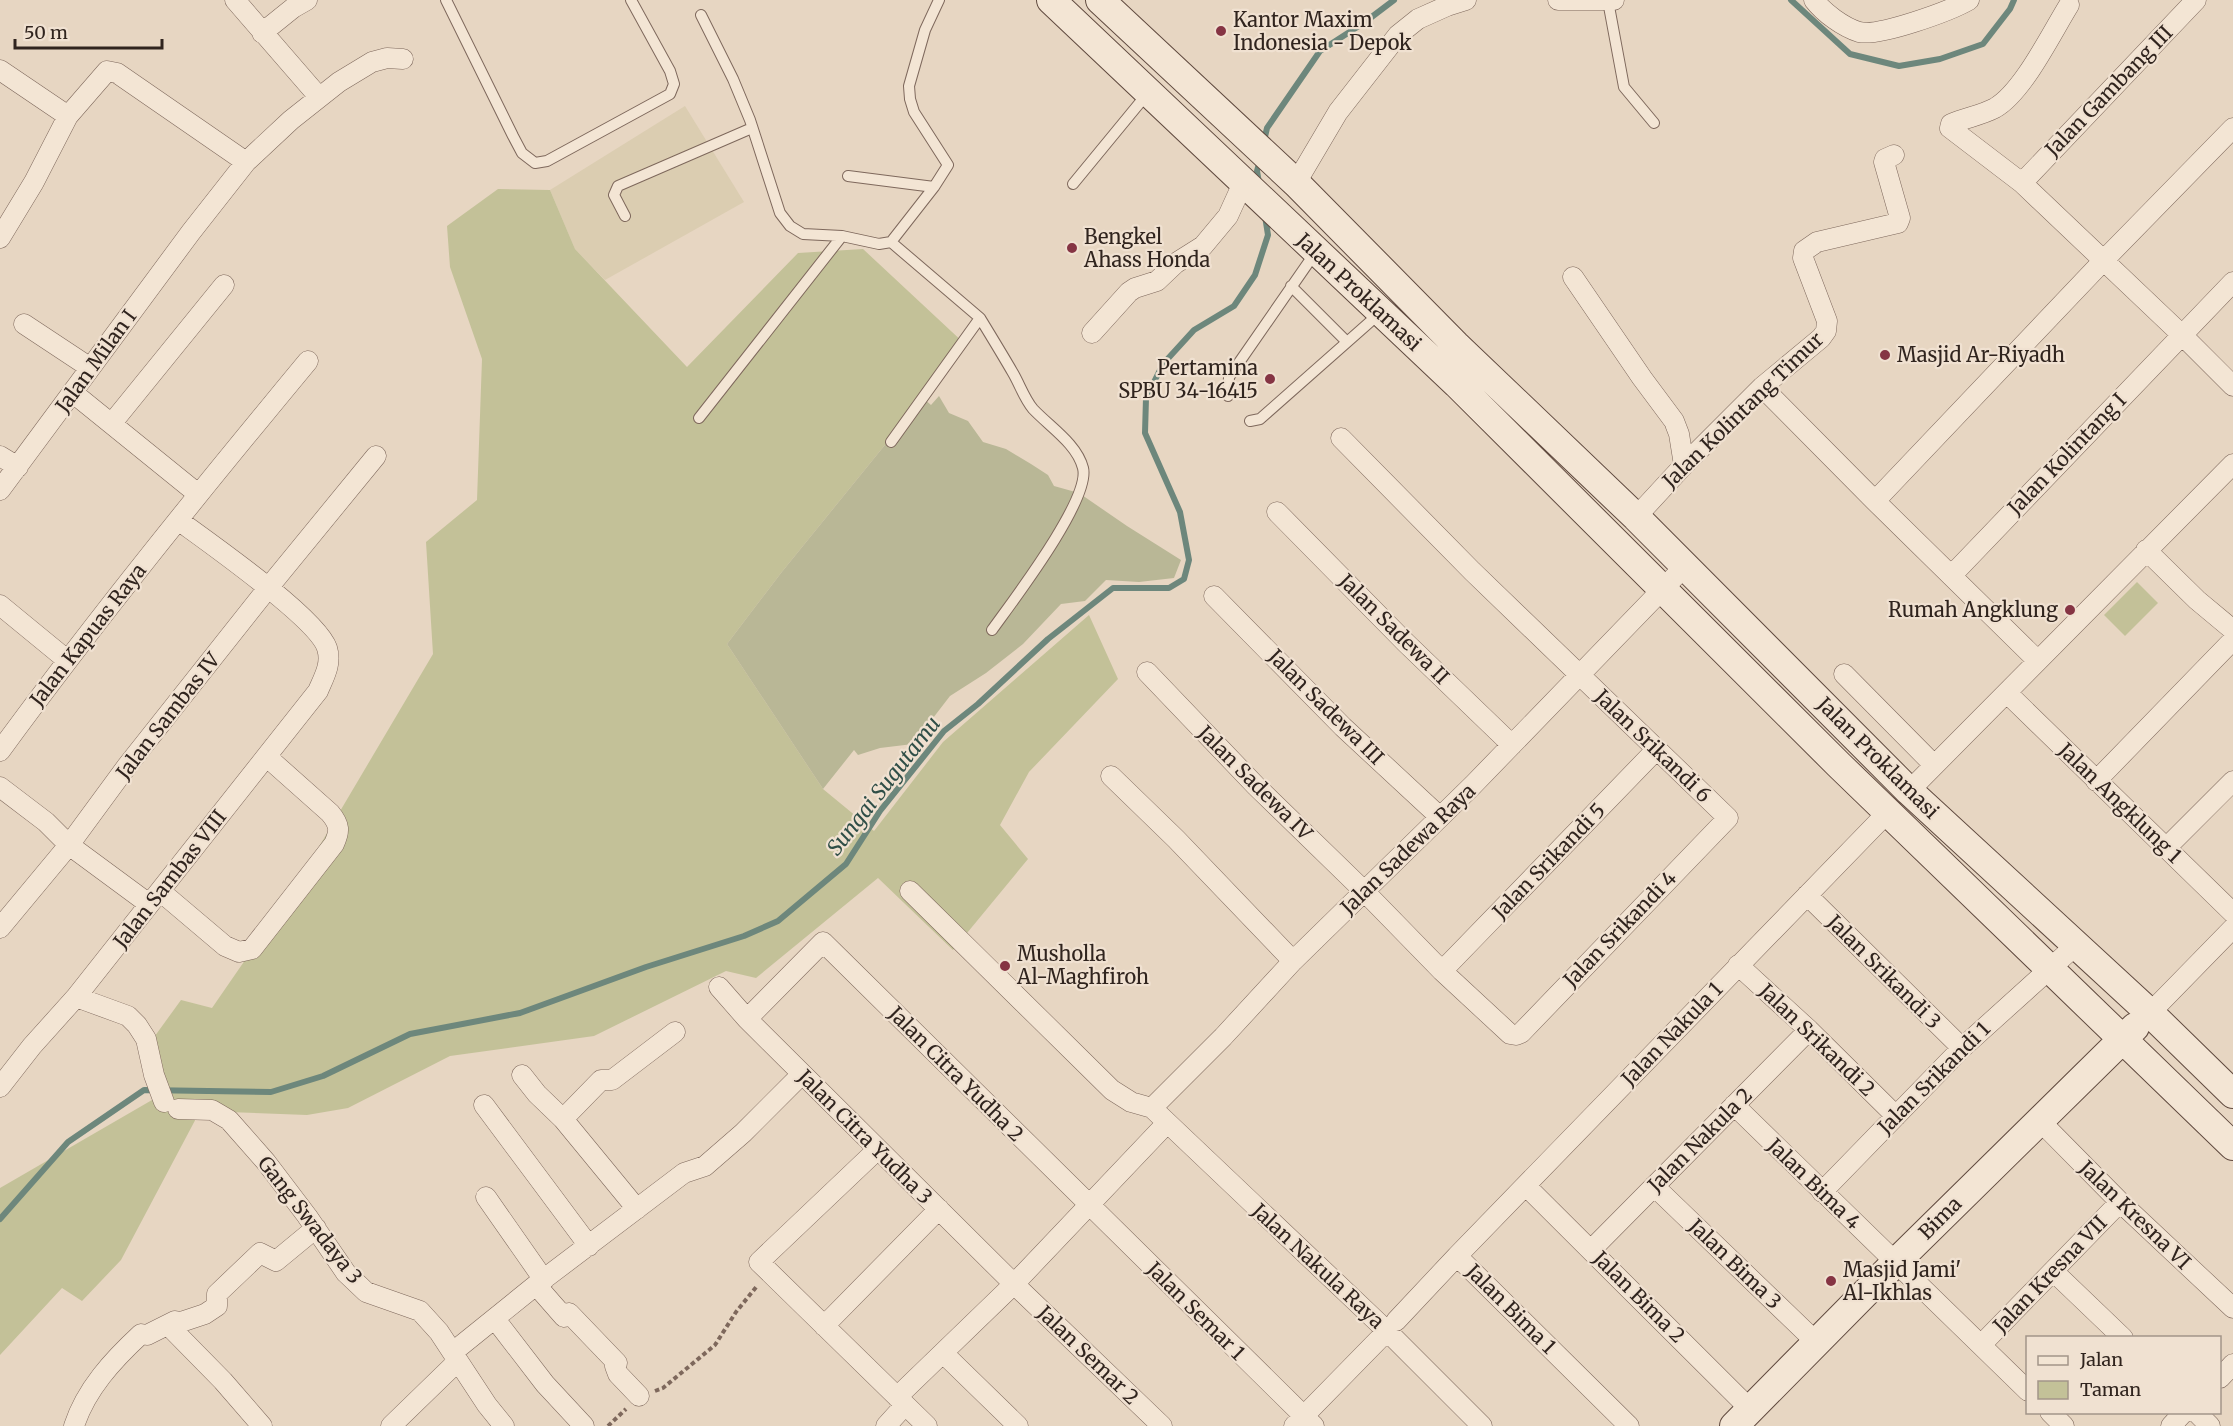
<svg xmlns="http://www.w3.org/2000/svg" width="2233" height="1426" viewBox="0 0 2233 1426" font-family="Merriweather,serif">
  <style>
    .farmland { fill: #dbcdb1 }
    .green { fill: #c3c198 }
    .cemetery { fill: #b9b796 }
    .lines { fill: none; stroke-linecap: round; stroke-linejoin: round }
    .stream { stroke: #6d877c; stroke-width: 6 }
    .lane-casing { stroke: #7e685c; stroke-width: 12 }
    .street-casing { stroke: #7e685c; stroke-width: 21 }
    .secondary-casing { stroke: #604a3f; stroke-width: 30 }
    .path { stroke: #7e685c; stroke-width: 4; stroke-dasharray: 4.5 3; stroke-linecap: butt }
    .lane { stroke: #f3e5d4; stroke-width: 10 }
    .street { stroke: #f3e5d4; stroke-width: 20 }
    .secondary { stroke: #f3e5d4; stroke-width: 28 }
    .poi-dot { fill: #853443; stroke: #f0e1d1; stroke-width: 2 }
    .labels { text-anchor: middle; stroke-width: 4.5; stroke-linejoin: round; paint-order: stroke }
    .poi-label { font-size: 20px; fill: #30241e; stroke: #f0e1d1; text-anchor: start }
    .street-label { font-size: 20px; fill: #30241e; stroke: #f0e1d1 }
    .water-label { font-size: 21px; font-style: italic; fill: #2f4e47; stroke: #f0e1d1 }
  </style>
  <rect width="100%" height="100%" fill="#e7d6c2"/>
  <path class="farmland" d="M685,106L744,202L605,280L575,249L550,190Z"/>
  <path class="green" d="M498,189L550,190L575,249L687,367L798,253L863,249L966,345L781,573L727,644L823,789L874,831L943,742L1089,615L1118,679L1029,772L1000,825L1028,859L953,950L878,878L756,978L726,971L594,1036L450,1056L348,1108L307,1115L200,1111L121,1260L82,1301L62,1288L0,1355V1188L152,1100V1040L181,1000L212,1008L294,889L433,654L426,542L477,500L482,359L450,267L447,226Z
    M2137,582L2158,603L2125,636L2104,615Z"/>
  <path class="cemetery" d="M939,396L949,413L968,421L983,442L1006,449L1031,464L1048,475L1054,486L1079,493L1127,526L1181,560L1174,578L1139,582L1106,580L1085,601L1061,604L1023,644L986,673L950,696L913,744L880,748L858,755L854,750L823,789L727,644L781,573L923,398L931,405Z"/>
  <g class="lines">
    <path class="stream" d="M1791,0L1850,54L1899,66L1940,59L1983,44L2010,9L2014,0
      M1264,141L1267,128L1320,51L1365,22L1394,0
      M1259,183L1257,171L1260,160
      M0,1219L68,1142L144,1090L271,1092L323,1076L410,1034L520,1013L646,967L744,936L778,921L846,864L880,811L944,731L978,704L1048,639L1113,588H1169L1184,579L1189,560L1180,512L1145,433L1146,398L1163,364L1194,330L1234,306L1255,275L1268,235L1265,216"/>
    <g class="lane-casing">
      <path id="lane" d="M446,0L513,136L522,153L535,163L547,161L670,94L674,84L670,71L631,0
        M1608,1L1624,87L1654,123
        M701,15L733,79L750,120L780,213L790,226L803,234L842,236L879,244L891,242L934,187L948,165L914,112L910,99L909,86L925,30L939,0
        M848,176L934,187
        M1073,184L1147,94
        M625,216L614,195L618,186L752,128
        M891,242L980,318L891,442
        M1291,286L1347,342
        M980,318C991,336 1002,354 1013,373C1020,385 1024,398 1033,409C1050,427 1077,444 1083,468C1091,499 1012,602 992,630
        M1228,396L1229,377L1315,253
        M699,418L842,236
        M1250,421L1260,419L1380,313"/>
    </g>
    <g class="street-casing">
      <path id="street" d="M235,0L319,97
        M1558,0H1614
        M1814,0C1824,13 1843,27 1859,32C1879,37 1950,11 1969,0
        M2069,5C2051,34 2023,92 1995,108C1982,115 1965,118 1951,124L1950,128L2022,183L2181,334L2233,386
        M262,33L293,8L307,0
        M0,70L68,116
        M1296,183L1338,112L1398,35L1418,19L1447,6L1466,0
        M2022,183L2196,0
        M0,238L34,182L68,116L107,71L117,73L246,162
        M1573,277L1642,378L1674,421L1679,434L1684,465
        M24,324L89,367
        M1092,333L1129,292L1135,288L1157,281L1176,263L1203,246L1228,216L1243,183
        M1762,387L1875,501L2037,660
        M72,392L198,494
        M112,423L224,285
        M0,456L18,467
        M0,490L191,232L246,162L291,120L339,82L372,62L387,58L403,59
        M1875,501L2104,260L2233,128
        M1277,512L1405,642L1512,745
        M1636,517L1684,465L1762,387L1821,338L1826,331L1827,321L1803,258L1804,251L1817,242L1898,223L1900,218L1884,162L1885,159L1894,155
        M2146,550L2197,600L2233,630
        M1952,575L2233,282
        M1214,596L1343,727L1440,817
        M0,605L67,660
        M1147,672L1256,786L1364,891L1442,971L1510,1034L1516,1035L1521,1033L1728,818L1472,571L1341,438
        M1844,674L1934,765
        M2007,693L2233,913
        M0,751C98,617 202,489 308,361
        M1111,776L1176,839L1293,961
        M2096,781L2233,640
        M0,787L46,822L69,845L149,904
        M1909,791L2233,464
        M2166,848L2233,781
        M160,891L225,946L239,952L252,949L334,844C340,831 340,825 330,813L267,757
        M910,891L1112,1090L1131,1102L1152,1108L1387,1331L1482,1426
        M1807,895L1962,1048
        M0,928L69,845L127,766L268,588L376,456
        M1738,965L1809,1030L1896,1116
        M1442,971L1656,750
        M719,987L747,1019L1014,1284L1162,1426
        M76,997L128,1016L137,1025L146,1039L154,1075L164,1102
        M2150,1013L2233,928
        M747,1019L823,942L1314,1426
        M522,1075L537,1094L563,1119L637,1209
        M0,1087L32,1046L76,997L318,691C324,677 332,664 327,648C317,618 208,542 178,520
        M484,1105L589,1246
        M1734,1105L2028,1391
        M1152,1108L1223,1037L1293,961L1473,785L1685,566
        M178,1109L212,1110L229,1120L266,1162L307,1216L346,1273L366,1292L420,1311L439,1332L487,1405L504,1426
        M563,1119L601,1080H612L675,1032
        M2039,1120L2120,1202L2233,1308
        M878,1149L759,1262L927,1426
        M1526,1186L1750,1409
        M1654,1186L1816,1342
        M1822,1192L1962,1048L2075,946
        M486,1197L544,1280
        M1592,1249L1809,1030
        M1457,1256L1888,812
        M2053,1271L2123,1338
        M536,1285L564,1317L569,1313L617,1363L615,1366L618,1374L639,1396
        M495,1319L545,1384L584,1426
        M1396,1321L1457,1256L1629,1426
        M168,1325L223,1381L262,1426
        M824,1326L939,1209
        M1981,1345L2120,1202
        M453,1352L536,1285L684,1173L705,1166L743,1133L802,1074
        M943,1353L1018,1426
        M2220,1378L2233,1364
        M897,1397L1014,1284L1167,1123
        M2050,1412L2064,1426
        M2196,1412L2210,1426
        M74,1426C86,1389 113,1360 141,1334L147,1335L175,1321L181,1322L205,1314L217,1306V1294L260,1253L276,1261L316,1228
        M391,1426L458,1361
        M886,1426L905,1405
        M1294,1426L1387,1331
        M2171,1426L2184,1412"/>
    </g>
    <g class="secondary-casing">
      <path id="secondary" d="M1051,0L1457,384L1839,765L2233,1146
        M1100,0L1296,183L1456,345L1636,517L1909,791L2150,1013L2233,1094
        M1734,1426L1895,1263L2135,1027"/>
    </g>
    <path class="path" d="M655,1391L663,1388L715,1345L736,1312L757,1286
      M608,1426L626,1409"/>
    <use href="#lane" class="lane"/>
    <use href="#street" class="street"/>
    <use href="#secondary" class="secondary"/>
  </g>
  <g class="poi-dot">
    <circle cx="1221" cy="31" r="6"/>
    <circle cx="1072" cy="248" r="6"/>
    <circle cx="1885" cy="355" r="6"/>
    <circle cx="1270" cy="379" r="6"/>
    <circle cx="2070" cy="610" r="6"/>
    <circle cx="1005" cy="966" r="6"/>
    <circle cx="1831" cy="1281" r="6"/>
  </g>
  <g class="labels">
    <g class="poi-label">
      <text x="1233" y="27">Kantor Maxim<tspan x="1233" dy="23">Indonesia - Depok</tspan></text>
      <text x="1084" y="244">Bengkel<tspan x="1084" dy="23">Ahass Honda</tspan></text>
      <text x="1897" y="362">Masjid Ar-Riyadh</text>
      <text x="1258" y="375" text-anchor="end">Pertamina<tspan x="1258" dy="23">SPBU 34-16415</tspan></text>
      <text x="2058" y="617" text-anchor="end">Rumah Angklung</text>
      <text x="1017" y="961">Musholla<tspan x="1017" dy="23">Al-Maghfiroh</tspan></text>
      <text x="1843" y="1277">Masjid Jami'<tspan x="1843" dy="23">Al-Ikhlas</tspan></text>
    </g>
    <g class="street-label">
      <text transform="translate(2109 91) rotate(-46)" y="7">Jalan Gambang III</text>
      <text transform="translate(1359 292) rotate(43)" y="7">Jalan Proklamasi</text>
      <text transform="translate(96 361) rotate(-54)" y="7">Jalan Milan I</text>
      <text transform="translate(1743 410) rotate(-44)" y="7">Jalan Kolintang Timur</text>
      <text transform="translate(2067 454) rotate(-46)" y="7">Jalan Kolintang I</text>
      <text transform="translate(1394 629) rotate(45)" y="7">Jalan Sadewa II</text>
      <text transform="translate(88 635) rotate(-52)" y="7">Jalan Kapuas Raya</text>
      <text transform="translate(1326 707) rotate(45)" y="7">Jalan Sadewa III</text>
      <text transform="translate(168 716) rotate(-52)" y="7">Jalan Sambas IV</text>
      <text transform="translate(1653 746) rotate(44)" y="7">Jalan Srikandi 6</text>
      <text transform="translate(1878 758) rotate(45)" y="7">Jalan Proklamasi</text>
      <text transform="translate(1255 783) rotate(45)" y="7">Jalan Sadewa IV</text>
      <text transform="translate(2120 803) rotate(44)" y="7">Jalan Angklung 1</text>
      <text transform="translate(1408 849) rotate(-44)" y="7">Jalan Sadewa Raya</text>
      <text transform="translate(1549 861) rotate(-46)" y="7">Jalan Srikandi 5</text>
      <text transform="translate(170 879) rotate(-52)" y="7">Jalan Sambas VIII</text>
      <text transform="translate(1620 929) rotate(-46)" y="7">Jalan Srikandi 4</text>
      <text transform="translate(1884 972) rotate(45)" y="7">Jalan Srikandi 3</text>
      <text transform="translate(1672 1034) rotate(-46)" y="7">Jalan Nakula 1</text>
      <text transform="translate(1817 1040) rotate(44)" y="7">Jalan Srikandi 2</text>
      <text transform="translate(956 1074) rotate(45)" y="7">Jalan Citra Yudha 2</text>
      <text transform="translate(1934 1078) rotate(-45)" y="7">Jalan Srikandi 1</text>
      <text transform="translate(865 1137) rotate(45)" y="7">Jalan Citra Yudha 3</text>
      <text transform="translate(1700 1140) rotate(-45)" y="7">Jalan Nakula 2</text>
      <text transform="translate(1814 1184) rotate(44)" y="7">Jalan Bima 4</text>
      <text transform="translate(2135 1215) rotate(44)" y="7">Jalan Kresna VI</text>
      <text transform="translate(1940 1218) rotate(-45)" y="7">Bima</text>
      <text transform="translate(310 1220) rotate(52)" y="7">Gang Swadaya 3</text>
      <text transform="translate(1735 1264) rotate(44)" y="7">Jalan Bima 3</text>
      <text transform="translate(1318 1266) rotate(43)" y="7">Jalan Nakula Raya</text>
      <text transform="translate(2050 1274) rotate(-46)" y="7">Jalan Kresna VII</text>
      <text transform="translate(1639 1297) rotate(45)" y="7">Jalan Bima 2</text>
      <text transform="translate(1511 1309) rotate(45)" y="7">Jalan Bima 1</text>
      <text transform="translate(1196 1311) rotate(45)" y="7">Jalan Semar 1</text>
      <text transform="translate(1088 1355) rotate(44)" y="7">Jalan Semar 2</text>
    </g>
    <g class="water-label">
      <text transform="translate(884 786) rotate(-52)" y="7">Sungai Sugutamu</text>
    </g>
  </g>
  <rect x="2026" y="1336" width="195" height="78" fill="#f0e1d1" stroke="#a39589" stroke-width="1.5"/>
  <rect x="2038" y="1356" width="30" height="9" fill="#f3e5d4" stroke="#a39589" stroke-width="1.5"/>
  <text x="2080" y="1366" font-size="18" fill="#30241e">Jalan</text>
  <rect x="2038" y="1381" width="30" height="18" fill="#c3c198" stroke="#a39589" stroke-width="1.5"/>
  <text x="2080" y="1396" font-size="18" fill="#30241e">Taman</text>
  <path d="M15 39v9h147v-9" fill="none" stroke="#30241e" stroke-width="3"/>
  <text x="24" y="39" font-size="18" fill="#30241e" stroke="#f0e1d1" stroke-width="4.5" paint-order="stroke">50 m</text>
</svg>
